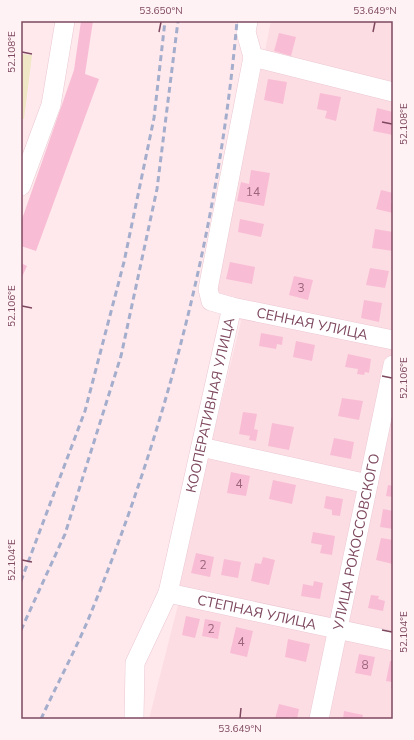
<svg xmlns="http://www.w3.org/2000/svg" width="414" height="740" viewBox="0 0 414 740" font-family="'Nunito Sans',sans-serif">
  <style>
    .residential { fill: #fddde4 }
    .green { fill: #efe7c5 }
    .building { fill: #f8bdd4 }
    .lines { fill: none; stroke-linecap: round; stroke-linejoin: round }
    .minor-casing { stroke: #ebc8d3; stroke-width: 20 }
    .minor { stroke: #fff; stroke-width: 19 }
    .rail { stroke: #a4aecc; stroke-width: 3; stroke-dasharray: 6 4; stroke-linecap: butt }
    .ticks { fill: none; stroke: #7e485f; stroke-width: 1.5 }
    .labels { text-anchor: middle; stroke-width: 3; stroke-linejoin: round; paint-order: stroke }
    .number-label { font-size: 12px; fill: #9c657c }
    .street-label { font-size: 14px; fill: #7e485f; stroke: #fff2f4 }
    .neatline { fill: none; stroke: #7e485f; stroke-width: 1.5 }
    .ticks-label { font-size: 10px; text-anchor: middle; fill: #7e485f }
  </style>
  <rect width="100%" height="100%" fill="#ffe9ed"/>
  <path class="residential" d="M271,21H393V719H149L179,601L178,580L241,321L216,291Z"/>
  <path class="green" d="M21,54L32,55L24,119H21Z"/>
  <path class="building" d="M81,21H93L85,74L99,79L36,251L21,246V222L74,70Z
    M279,33L296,37L291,56L274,51Z
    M268,79L287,82L283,104L264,100Z
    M320,93L341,97L336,121L325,118L327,111L317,109Z
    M377,108L393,112V135L373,131Z
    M251,170L270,173L264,206L237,201L241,182L249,184Z
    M381,190L393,193L391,203H393V213L376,209Z
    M240,219L264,224L261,237L238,232Z
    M375,229L393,232V251L372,248Z
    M230,262L255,267L252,284L226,279Z
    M21,263L27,266L21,279Z
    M370,268L389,271L385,288L366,285Z
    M294,276L313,280L308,300L289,295Z
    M364,300L382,303L379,322L361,318Z
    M261,333L283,337L282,345L277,344L276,349L259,346Z
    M296,341L315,345L312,361L293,357Z
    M348,354L371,359L369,373L365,372L364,375L357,374L358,369L345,367Z
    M342,398L363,401L359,420L338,416Z
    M243,412L257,414L254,429L258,430L256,441L249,440L250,436L239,434Z
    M272,423L294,427L289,450L268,446Z
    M334,438L354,442L351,459L330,455Z
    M231,472L250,476L246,496L227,493Z
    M273,480L296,485L292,504L269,499Z
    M388,485L393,486V497L386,496Z
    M326,496L343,499L340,516L332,515V510L324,508Z
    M383,509L393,511V529L380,527Z
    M313,532L335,536L332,555L320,553L322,545L311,543Z
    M381,538L393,540V564L376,560Z
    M196,553L214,557L210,577L191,573Z
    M263,557L275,560L269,585L251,581L255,563L261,564Z
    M224,559L241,562L238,578L221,575Z
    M314,581L323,583L320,599L301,596L303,584L313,586Z
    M371,595L379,596L378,599L385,601L383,611L368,608Z
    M186,616L200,619L195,638L182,635Z
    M205,619L221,622L218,639L202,636Z
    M236,627L253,631L247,657L230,653Z
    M288,639L310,644L306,662L285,657Z
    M359,654L375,657L371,676L355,673Z
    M390,661H393V688H391L392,682L386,681Z
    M279,704L299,709L297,719L289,717V719H275Z
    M344,711L363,715L362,719H343Z"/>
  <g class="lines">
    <g class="minor-casing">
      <g id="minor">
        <path d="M253,57L393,92"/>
        <path d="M21,186L51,105L65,21"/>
        <path id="s1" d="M232,307L393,340"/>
        <path d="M201,447L368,484"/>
        <path id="s2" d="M168,593L393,641"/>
        <path id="s3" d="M134,719L135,663L168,593L232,307L211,301L208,289L253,57L246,32L248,21"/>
        <path id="s4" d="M319,719L393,365"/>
      </g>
    </g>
    <use href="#minor" class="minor"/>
    <path class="rail" d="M21,581L85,411L124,262L154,118L165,21
      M21,630L65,534L121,356L157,189L178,21
      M41,719C56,686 74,653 88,620C167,429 219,226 237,21"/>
  </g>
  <path class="ticks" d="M159,32L161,22M373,32L375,22M22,52L32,54M382,122L392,124M22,306L32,308M382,376L392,378M22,560L32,562M382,630L392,632M240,718L241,708"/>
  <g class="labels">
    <g class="number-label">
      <text x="253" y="196">14</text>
      <text x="301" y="292">3</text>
      <text x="239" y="488">4</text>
      <text x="203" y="569">2</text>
      <text x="211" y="633">2</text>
      <text x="241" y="646">4</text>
      <text x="365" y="669">8</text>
    </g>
    <g class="street-label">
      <text dy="5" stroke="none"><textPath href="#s1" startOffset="82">СЕННАЯ УЛИЦА</textPath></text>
      <text dy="5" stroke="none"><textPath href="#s3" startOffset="326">КООПЕРАТИВНАЯ УЛИЦА</textPath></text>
      <text dy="5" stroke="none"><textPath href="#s4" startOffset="181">УЛИЦА РОКОССОВСКОГО</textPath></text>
      <text dy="5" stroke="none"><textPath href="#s2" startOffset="91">СТЕПНАЯ УЛИЦА</textPath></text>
    </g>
  </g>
  <rect width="414" height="740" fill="none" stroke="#fff2f4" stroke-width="44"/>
  <rect x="22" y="22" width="370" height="696" class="neatline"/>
  <g class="ticks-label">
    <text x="161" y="14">53.650°N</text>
    <text x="375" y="14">53.649°N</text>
    <text transform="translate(11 52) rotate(-90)" y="4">52.108°E</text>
    <text transform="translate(403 124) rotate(-90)" y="4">52.108°E</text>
    <text transform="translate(11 306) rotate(-90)" y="4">52.106°E</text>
    <text transform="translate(403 378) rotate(-90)" y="4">52.106°E</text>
    <text transform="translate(11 560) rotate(-90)" y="4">52.104°E</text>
    <text transform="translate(403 632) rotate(-90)" y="4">52.104°E</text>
    <text x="240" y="732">53.649°N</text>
  </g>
</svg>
